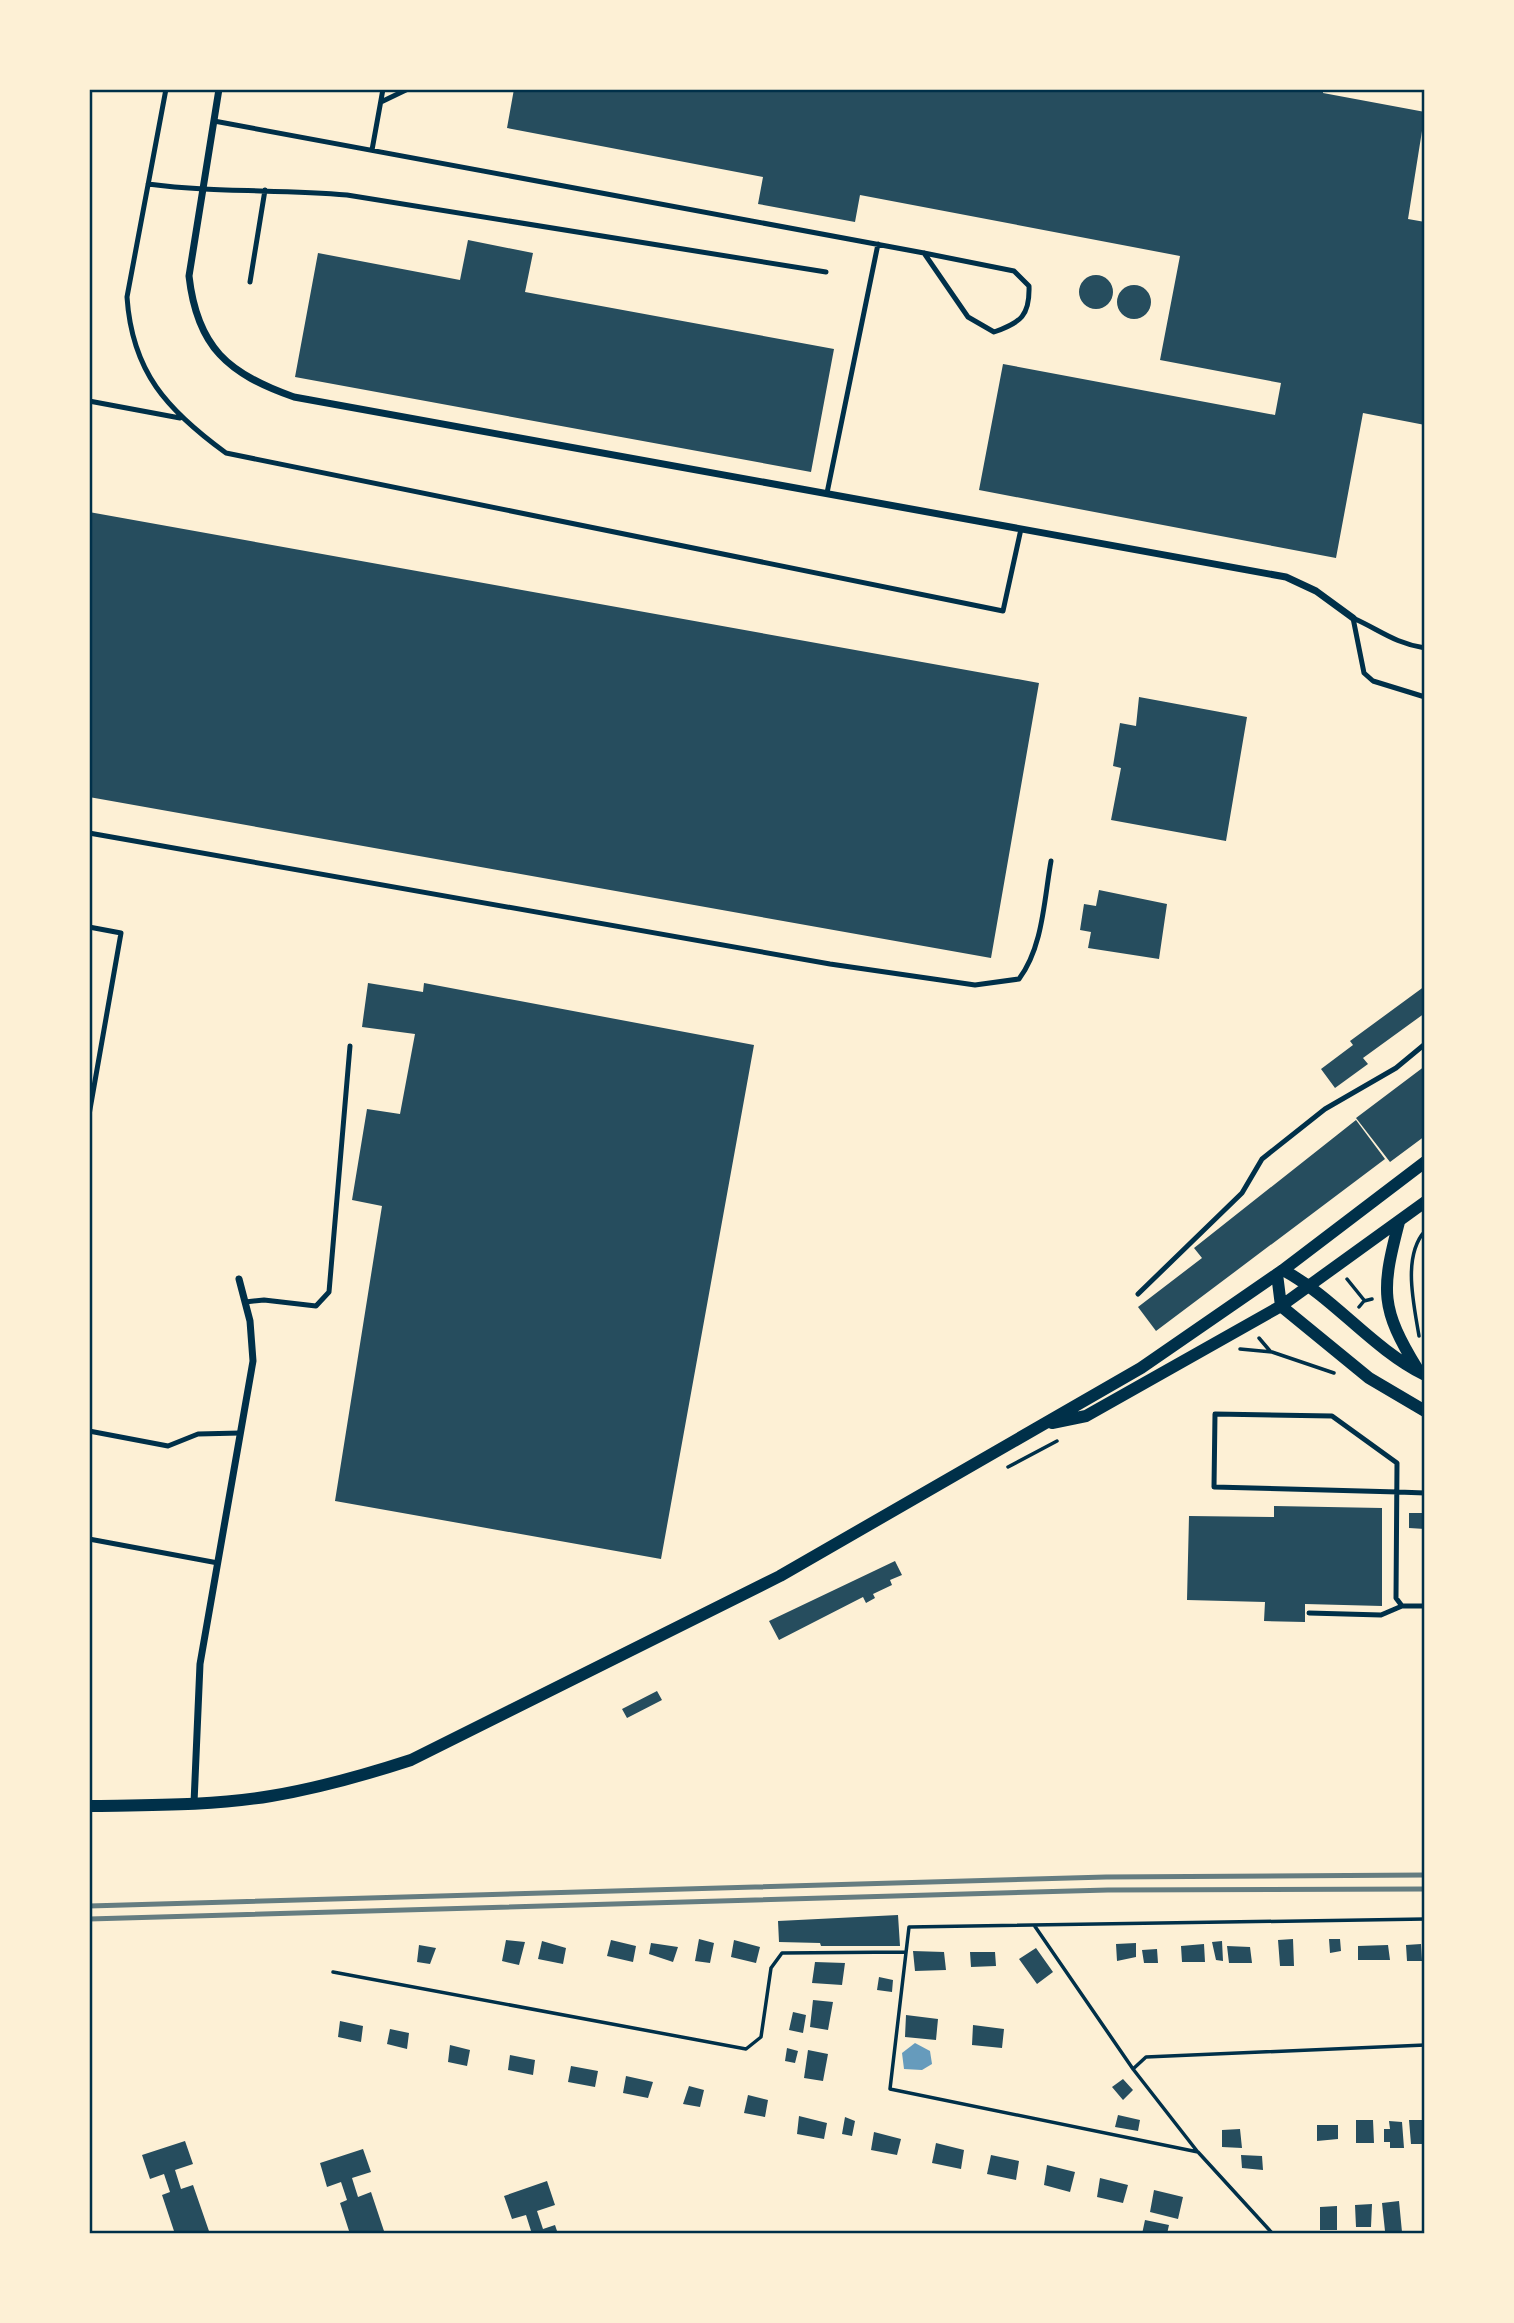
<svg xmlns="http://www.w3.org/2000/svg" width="1514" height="2323" viewBox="0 0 1514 2323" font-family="Barlow,sans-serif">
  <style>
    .water { fill: #669bbc }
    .building { fill: #264d5e }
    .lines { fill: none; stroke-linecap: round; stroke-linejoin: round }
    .path { stroke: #003049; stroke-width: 3.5 }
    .service { stroke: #003049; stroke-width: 5 }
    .minor { stroke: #003049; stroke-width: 7 }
    .tertiary { stroke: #003049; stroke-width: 12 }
    .rail { stroke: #657d81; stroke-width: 5 }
    .neatline { fill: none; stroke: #003049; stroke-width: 2.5 }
  </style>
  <rect width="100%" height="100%" fill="#fdf0d5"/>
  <path class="water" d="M915,2043L930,2051L932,2064L922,2070L904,2069L902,2053Z"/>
  <path class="building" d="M514,89H1323V93L1425,112L1408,219L1425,222V425L1363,413L1336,558L979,490L1003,364L1275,415L1281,383L1160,360L1180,256L860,195L855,222L758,204L763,177L507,128Z
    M468,240L533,253L525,292L834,349L811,472L295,377L318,253L460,280Z
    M1079 292a17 17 0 1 1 34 0a17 17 0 1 1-34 0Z
    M1117 302a17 17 0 1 1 34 0a17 17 0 1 1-34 0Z
    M89,512L1039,683L991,958L89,797Z
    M1139,697L1247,717L1226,841L1111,820L1121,768L1113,766L1120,723L1136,726Z
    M1099,890L1167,904L1159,959L1088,948L1091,932L1080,930L1084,904L1096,906Z
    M368,983L423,992L424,983L754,1045L661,1559L335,1501L382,1206L352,1200L367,1109L400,1114L415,1034L362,1027Z
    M1425,986V1013L1363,1058L1368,1064L1335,1088L1321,1069L1353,1045L1350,1041Z
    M1425,1066V1136L1390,1162L1356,1118Z
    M1356,1120L1385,1159L1156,1331L1138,1307L1202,1258L1194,1248Z
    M1274,1506L1382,1508V1606L1305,1604V1622L1264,1621L1265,1602L1187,1600L1189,1516L1274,1517Z
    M1409,1513H1425V1529L1409,1528Z
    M895,1561L902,1575L890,1580L892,1585L873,1594L875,1598L866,1603L863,1597L779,1640L769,1621Z
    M657,1691L662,1700L627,1718L622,1709Z
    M898,1915L900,1946H821L820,1943L779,1942L778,1921Z
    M699,1939L714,1943L710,1963L695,1961Z
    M1293,1939L1294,1966H1280L1278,1940Z
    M1329,1939H1340L1341,1951L1330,1953Z
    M506,1940L525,1942L519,1965L502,1961Z
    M611,1940L636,1946L633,1962L607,1956Z
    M734,1940L760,1947L756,1963L731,1957Z
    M542,1941L566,1948L563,1964L538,1959Z
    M1222,1941L1223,1961L1216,1960L1212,1942Z
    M651,1943L678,1947L673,1962L649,1954Z
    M1136,1943V1957L1117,1961L1116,1944Z
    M1204,1944L1205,1962H1182L1181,1946Z
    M1421,1944L1422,1961H1407L1406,1945Z
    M419,1945L436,1948L430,1964L417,1962Z
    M1388,1945L1390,1960H1358V1946Z
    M1227,1946L1250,1947L1252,1963H1229Z
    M1036,1948L1053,1972L1037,1984L1019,1959Z
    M1157,1949L1158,1963H1144L1142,1950Z
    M913,1951L944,1952L946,1970L915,1971Z
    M970,1952H995L996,1966L971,1967Z
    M815,1962L845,1963L842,1985L812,1983Z
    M879,1977L893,1980L892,1992L877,1990Z
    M813,2000L833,2002L828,2030L810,2027Z
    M793,2012L806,2015L803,2033L789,2030Z
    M906,2015L938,2019L936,2040L905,2037Z
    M340,2021L363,2026L361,2042L338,2037Z
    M973,2025L1004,2029L1002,2048L972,2045Z
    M390,2029L409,2033L407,2049L387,2044Z
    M450,2045L470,2050L467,2066L448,2062Z
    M787,2048L798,2051L795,2063L785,2061Z
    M808,2050L828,2054L823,2081L804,2078Z
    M510,2055L535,2060L533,2075L508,2070Z
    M571,2066L598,2071L595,2087L568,2082Z
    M626,2076L653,2082L648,2098L623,2093Z
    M1123,2079L1133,2090L1123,2100L1112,2087Z
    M689,2086L704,2090L700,2107L683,2104Z
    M748,2095L768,2100L765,2117L744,2113Z
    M1118,2115L1140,2120L1138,2131L1115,2127Z
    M799,2116L827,2123L824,2139L797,2134Z
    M845,2117L855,2121L852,2136L842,2134Z
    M1356,2120H1373L1374,2143H1356Z
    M1409,2120H1424L1425,2144H1411Z
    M1389,2121L1402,2122L1404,2148H1390V2142H1384V2129H1390Z
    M1317,2125H1338V2139L1317,2141Z
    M1240,2129L1242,2148L1222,2147V2130Z
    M874,2132L901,2139L897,2155L871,2150Z
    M185,2141L193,2164L175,2170L181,2189L193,2185L210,2234H175L162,2195L170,2192L164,2174L150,2179L142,2155Z
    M936,2143L964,2150L961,2169L932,2163Z
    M363,2149L371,2172L352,2178L358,2197L371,2192L385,2234H350L340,2203L347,2200L341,2182L327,2187L320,2163Z
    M991,2155L1019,2161L1016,2180L987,2174Z
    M1241,2155L1262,2156L1263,2170L1242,2168Z
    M1047,2165L1075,2172L1070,2192L1044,2185Z
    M1100,2178L1128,2185L1123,2203L1097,2197Z
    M547,2181L555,2205L537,2211L543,2229L555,2225L558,2234H532L526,2215L512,2219L504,2196Z
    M1154,2190L1183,2197L1178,2219L1150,2212Z
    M1399,2201L1402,2232L1385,2231L1382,2203Z
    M1372,2204L1371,2227H1356L1355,2205Z
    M1337,2206V2230H1320V2207Z
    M1145,2220L1169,2225L1167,2234H1142Z"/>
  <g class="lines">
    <path class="path" d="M1347,1279L1364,1300
      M1359,1307L1364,1301L1372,1299
      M1419,1336C1414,1305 1402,1256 1425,1231
      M1259,1338L1270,1351
      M1240,1349L1272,1352L1334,1373
      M1008,1467L1057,1441
      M1034,1925L1133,2069L1197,2151
      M333,1972L746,2049L761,2037L771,1968L782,1953L906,1952
      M1133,2069L1146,2057L1425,2045
      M1273,2234L1198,2152L890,2089L909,1927L1425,1919"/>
    <path class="service" d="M166,89L127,297C132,372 167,410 226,453L1003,611L1021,529
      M325,89H326
      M381,102L408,89
      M214,121L924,253L1014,271L1029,286C1030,315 1021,323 994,332L968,317L924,253
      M372,150L383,89
      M148,184C214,193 280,189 347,195L826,272
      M250,282L265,190
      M89,401L180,418
      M827,493L878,244
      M1353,618L1364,673L1373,681L1425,697
      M1353,618C1380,630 1394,643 1425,648
      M89,833L830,964L975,985L1019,979C1043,947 1044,900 1051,861
      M89,927L121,933L89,1115
      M1138,1294L1242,1193L1262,1159L1325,1109L1396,1068L1425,1044
      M245,1302L264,1300L316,1306L329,1292L350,1046
      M89,1431L168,1446L198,1434L240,1433
      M1425,1493L1398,1492L1214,1487L1215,1414L1332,1416L1397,1463L1396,1598L1402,1606H1425
      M89,1539L218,1563
      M1309,1613L1381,1615L1402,1606"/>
    <path class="minor" d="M219,89L189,276C197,347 228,374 294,397L1286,577L1316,591L1353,618
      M194,1803L200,1664L253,1361L250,1321L239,1279"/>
    <path class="tertiary" d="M1399,1222C1381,1291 1380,1308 1418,1370
      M1283,1270C1335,1298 1371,1348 1425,1375
      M1277,1274L1281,1306L1369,1378L1425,1411
      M1052,1423L1086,1416L1281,1306L1425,1202
      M89,1806C149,1805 212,1806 271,1796C319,1788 365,1775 411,1760L780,1576L1141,1368L1283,1270L1425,1162"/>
    <path class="rail" d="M89,1906L1106,1877L1425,1875
      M89,1919L1108,1890L1425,1889"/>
  </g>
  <rect width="1514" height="2323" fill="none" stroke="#fdf0d5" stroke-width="182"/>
  <rect x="91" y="91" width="1332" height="2141" class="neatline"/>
</svg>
